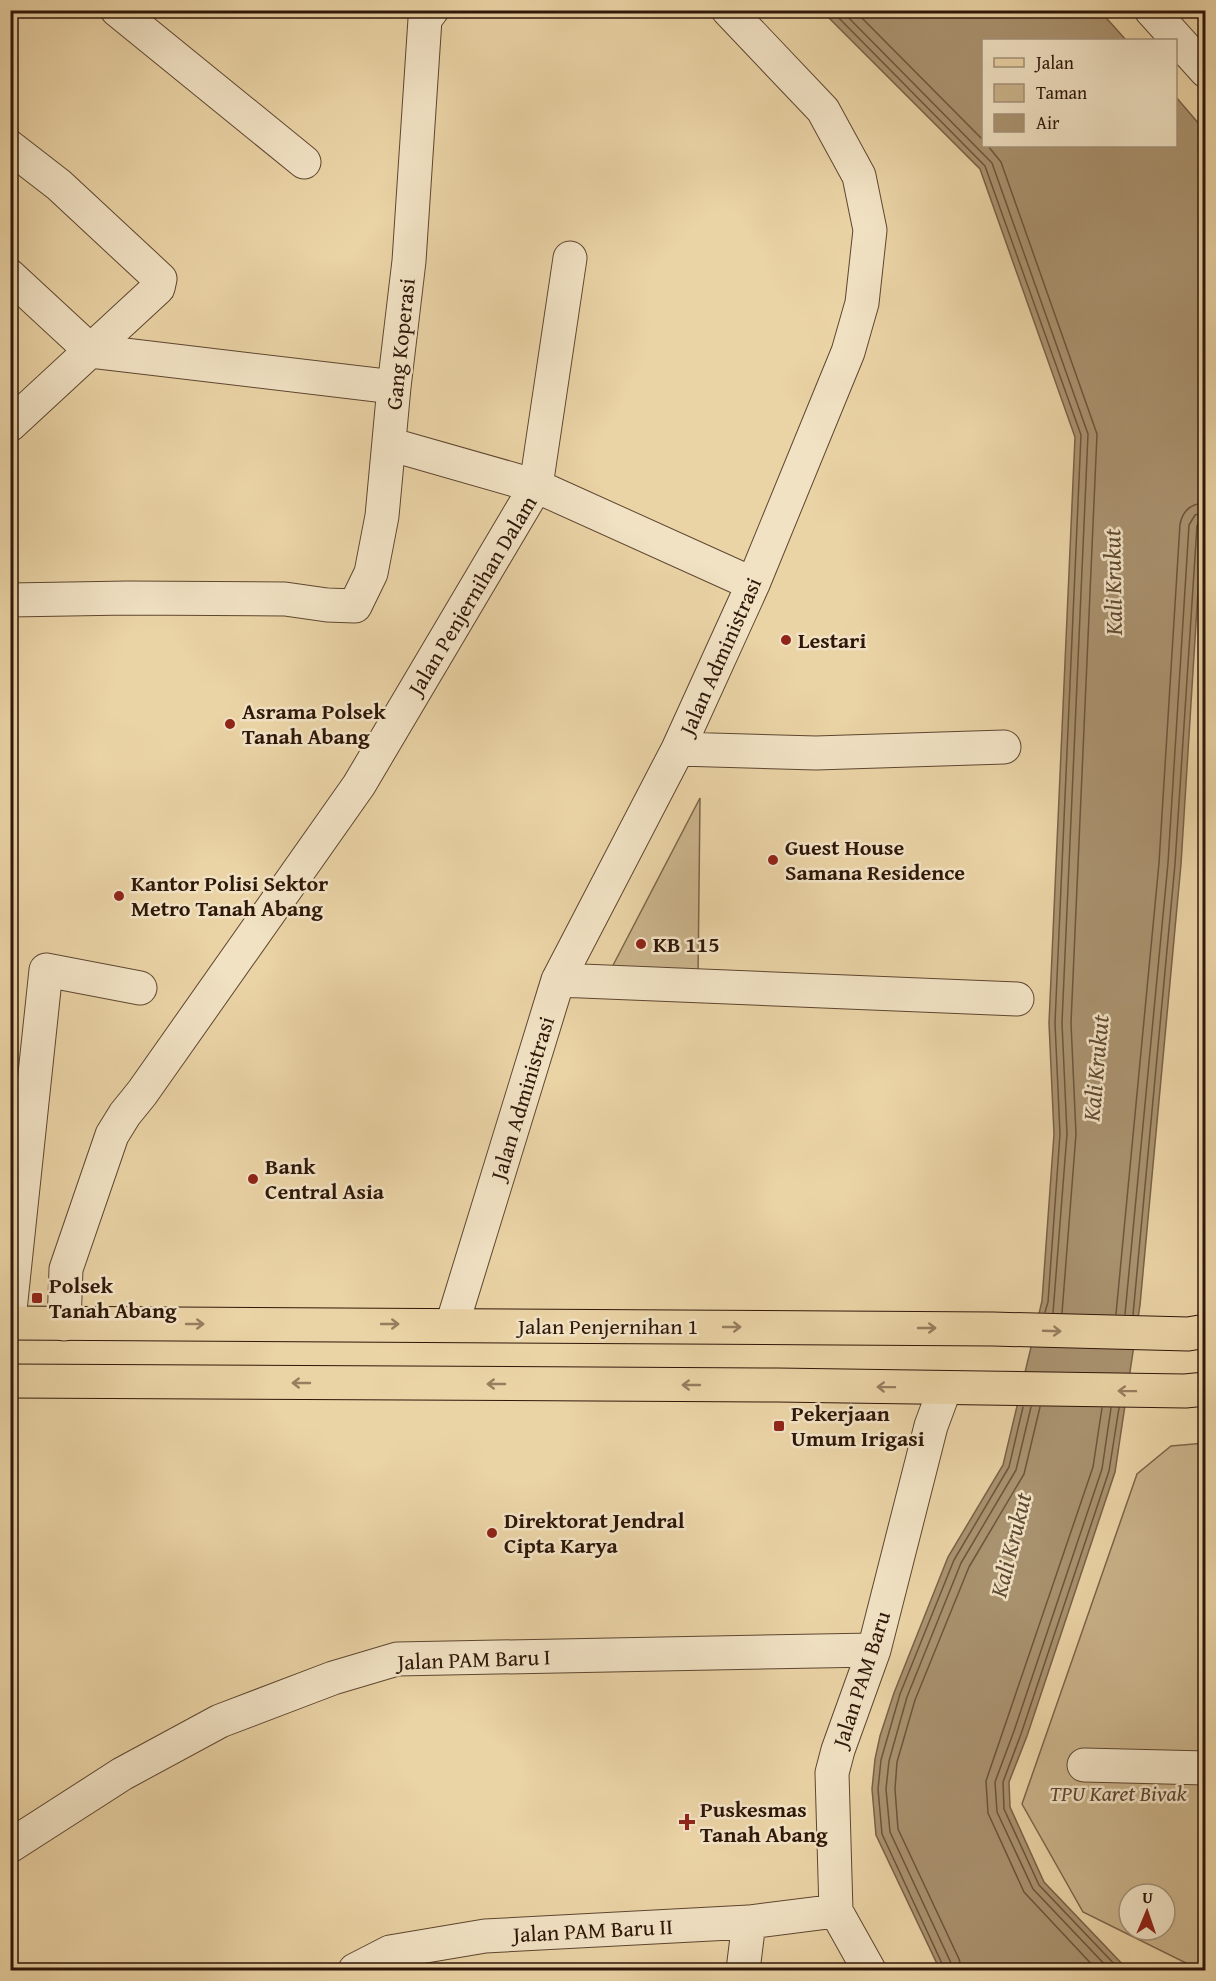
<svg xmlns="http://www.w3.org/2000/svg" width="1216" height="1981" viewBox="0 0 1216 1981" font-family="'Gentium Book Plus',serif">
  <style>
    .green { fill: #cab38a; stroke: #7c654a; stroke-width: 1.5; fill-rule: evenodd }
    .water { fill: #aa9370; stroke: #796147; stroke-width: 1.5 }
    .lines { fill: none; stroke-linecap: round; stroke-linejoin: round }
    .shore { stroke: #6c553c; stroke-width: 1.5 }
    .minor-casing { stroke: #5e4630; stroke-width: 35 }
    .major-casing { stroke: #2f1709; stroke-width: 35 }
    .minor { stroke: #f1e2c4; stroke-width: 33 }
    .major { stroke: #ead3a5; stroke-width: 33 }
    .oneway { stroke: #967e5f }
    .poi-dot { fill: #8f2418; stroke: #f1e2c4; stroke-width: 2 }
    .labels { text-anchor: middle; stroke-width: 5; stroke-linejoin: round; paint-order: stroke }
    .street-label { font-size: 22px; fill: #2f1709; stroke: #f1e2c4 }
    .poi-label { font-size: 22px; font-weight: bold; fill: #2f1709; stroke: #f1e2c4; text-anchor: start }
    .park-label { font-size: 22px; font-style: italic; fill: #5e4630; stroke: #f1e2c4 }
    .water-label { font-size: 24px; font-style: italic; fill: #604932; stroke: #f1e2c4 }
  </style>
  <rect width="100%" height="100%" fill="#ead3a5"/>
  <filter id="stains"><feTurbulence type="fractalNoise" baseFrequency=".00333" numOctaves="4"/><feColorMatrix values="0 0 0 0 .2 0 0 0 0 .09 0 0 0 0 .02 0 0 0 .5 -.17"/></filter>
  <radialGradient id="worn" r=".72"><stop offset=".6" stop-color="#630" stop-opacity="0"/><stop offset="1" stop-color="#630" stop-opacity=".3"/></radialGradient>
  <path class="green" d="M700,798L698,979L609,973Z
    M1205,1443V1970H1200L1083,1912L1022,1804L1137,1474L1171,1446ZM1129,1894H1165V1930H1129Z"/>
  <path class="water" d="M822,11H1100L1126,40H984V146H1176V97L1205,131V479L1181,864L1140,1305L1115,1472L1027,1736L1009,1782L1010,1807L1044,1882L1128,1970H940L876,1835L872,1789L875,1759L880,1736L894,1693L948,1557L1003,1465L1042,1301L1054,1134L1049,1023L1075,437L980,169Z"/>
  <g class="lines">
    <path class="shore" d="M831,10L985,166L1081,435L1055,1023L1060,1134L1048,1302L1045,1312
      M841,10L992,163L1088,434L1062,1023L1067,1134L1053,1313
      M854,10L984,141
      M988,146L1001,162L1097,434L1071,1023L1076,1134L1062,1313
      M1116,1314L1159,863L1180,524C1183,510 1192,503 1206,503
      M1125,1314L1168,863L1189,525L1195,515L1206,512
      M1133,1315L1175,864L1197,526L1199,521L1206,519
      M1119,1408L1109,1471L1021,1734L1003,1782L1004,1809L1039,1885L1120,1970
      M945,1970L882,1834L878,1789L881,1760L900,1694L954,1560L1009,1467L1023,1407
      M953,1970L951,1963L890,1832L886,1789L889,1761L907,1697L961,1563L1016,1470L1031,1407
      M962,1970L959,1959L898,1829L895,1789L897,1762L915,1700L969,1567L1024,1474L1040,1407
      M1097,1970L1024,1892L988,1813L986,1781L1093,1467L1102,1408
      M1110,1970L1033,1889L997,1812L995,1782L1014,1731L1102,1469L1111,1408"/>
    <g class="minor-casing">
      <path id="minor" d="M117,10L304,162
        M1151,10L1206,71
        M10,147L59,185L160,279L158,288L10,425
        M10,276L91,351L394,387
        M389,444L536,486L570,258
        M10,600L128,598L285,599L327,605L355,606L371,573L382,516L394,387L409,261L425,19L432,10
        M678,749L816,753L1004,747
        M558,980L1017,999
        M10,1310L46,970L140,988
        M64,1324L66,1269L112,1135L125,1114L142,1093L359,785L536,486L753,584
        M452,1325L558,980L678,749L753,584L848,352L862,303L870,230L859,176L823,110L728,10
        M1084,1765L1206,1768
        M10,1846L122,1774L220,1721L333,1678L397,1659L874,1650
        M355,1970L390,1952L485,1936L749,1922L836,1911
        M743,1970L749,1922
        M869,1970L836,1911L832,1773L838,1750L874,1650L931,1426L945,1388"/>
    </g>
    <g class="major-casing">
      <path id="major" d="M10,1323L993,1329L1188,1334L1206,1331
        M10,1381L777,1385L1185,1391L1206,1389"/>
    </g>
    <use href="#minor" class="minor"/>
    <use href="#major" class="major"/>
  </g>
  <defs><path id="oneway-shaft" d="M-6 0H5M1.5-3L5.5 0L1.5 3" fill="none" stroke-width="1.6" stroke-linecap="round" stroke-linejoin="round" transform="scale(1.5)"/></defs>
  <g class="oneway">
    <use href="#oneway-shaft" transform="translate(195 1324)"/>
    <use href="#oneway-shaft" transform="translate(390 1324)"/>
    <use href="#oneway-shaft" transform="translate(732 1327)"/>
    <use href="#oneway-shaft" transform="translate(927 1328)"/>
    <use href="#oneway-shaft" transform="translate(1052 1331) rotate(2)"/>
    <use href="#oneway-shaft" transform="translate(301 1383) rotate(-180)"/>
    <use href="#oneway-shaft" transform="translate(496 1384) rotate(-180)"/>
    <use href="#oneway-shaft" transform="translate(691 1385) rotate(-180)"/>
    <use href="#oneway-shaft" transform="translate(886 1387) rotate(-179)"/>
    <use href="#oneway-shaft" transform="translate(1127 1391) rotate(-179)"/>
  </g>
  <g class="poi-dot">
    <circle cx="786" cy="640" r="6"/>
    <circle cx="230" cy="724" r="6"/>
    <circle cx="773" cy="860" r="6"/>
    <circle cx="119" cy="896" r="6"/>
    <circle cx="641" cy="944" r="6"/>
    <circle cx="253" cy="1179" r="6"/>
    <rect x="31" y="1292" width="12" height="12" rx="3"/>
    <rect x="773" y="1420" width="12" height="12" rx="3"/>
    <circle cx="492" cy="1533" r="6"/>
    <path d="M684 1813h6v6h6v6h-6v6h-6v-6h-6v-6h6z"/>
  </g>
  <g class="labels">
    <g class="street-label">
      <text transform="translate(400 344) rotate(-84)" y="8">Gang Koperasi</text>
      <text transform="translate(472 595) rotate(-59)" y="8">Jalan Penjernihan Dalam</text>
      <text transform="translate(720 656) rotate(-66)" y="8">Jalan Administrasi</text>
      <text transform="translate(522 1098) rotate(-73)" y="8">Jalan Administrasi</text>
      <text x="608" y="1334">Jalan Penjernihan 1</text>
      <text transform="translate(474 1659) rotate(-2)" y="8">Jalan PAM Baru I</text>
      <text transform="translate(861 1679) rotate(-72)" y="8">Jalan PAM Baru</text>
      <text transform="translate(593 1930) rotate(-3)" y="8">Jalan PAM Baru II</text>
    </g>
    <g class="poi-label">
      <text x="798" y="648">Lestari</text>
      <text x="242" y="719">Asrama Polsek<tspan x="242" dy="25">Tanah Abang</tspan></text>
      <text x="785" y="855">Guest House<tspan x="785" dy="25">Samana Residence</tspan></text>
      <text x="131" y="891">Kantor Polisi Sektor<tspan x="131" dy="25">Metro Tanah Abang</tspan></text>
      <text x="653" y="952">KB 115</text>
      <text x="265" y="1174">Bank<tspan x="265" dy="25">Central Asia</tspan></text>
      <text x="49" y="1293">Polsek<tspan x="49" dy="25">Tanah Abang</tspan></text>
      <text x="791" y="1421">Pekerjaan<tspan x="791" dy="25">Umum Irigasi</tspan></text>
      <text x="504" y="1528">Direktorat Jendral<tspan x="504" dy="25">Cipta Karya</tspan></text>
      <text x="700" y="1817">Puskesmas<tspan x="700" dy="25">Tanah Abang</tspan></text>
    </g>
    <g class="park-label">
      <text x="1118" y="1801">TPU Karet Bivak</text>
    </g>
    <g class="water-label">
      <text transform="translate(1113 582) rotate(-91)" y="8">Kali Krukut</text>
      <text transform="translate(1096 1068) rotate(-85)" y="8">Kali Krukut</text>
      <text transform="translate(1011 1545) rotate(-76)" y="8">Kali Krukut</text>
    </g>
  </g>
  <rect width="1216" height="1981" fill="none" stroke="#ead3a5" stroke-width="36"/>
  <rect x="12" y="12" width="1192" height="1957" fill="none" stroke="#2f1709" stroke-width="3"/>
  <rect x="18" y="18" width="1180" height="1945" fill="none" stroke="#2f1709" stroke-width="1.5"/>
  <rect x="982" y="39" width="195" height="108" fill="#f1e2c4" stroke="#a39179" stroke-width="1.5"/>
  <rect x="994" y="58" width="30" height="9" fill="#ead3a5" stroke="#a39179" stroke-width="1.5"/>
  <text x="1036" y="69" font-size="18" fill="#2f1709">Jalan</text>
  <rect x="994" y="84" width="30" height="18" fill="#cab38a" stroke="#a39179" stroke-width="1.5"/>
  <text x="1036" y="99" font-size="18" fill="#2f1709">Taman</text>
  <rect x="994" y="114" width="30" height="18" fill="#aa9370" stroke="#a39179" stroke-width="1.5"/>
  <text x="1036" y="129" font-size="18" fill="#2f1709">Air</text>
  <g transform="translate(1147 1912) rotate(2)"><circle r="28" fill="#f1e2c4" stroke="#a39179" stroke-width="1.5"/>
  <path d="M0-4.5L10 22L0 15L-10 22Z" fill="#8f2418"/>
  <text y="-9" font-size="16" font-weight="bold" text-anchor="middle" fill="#2f1709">U</text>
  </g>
  <rect width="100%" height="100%" filter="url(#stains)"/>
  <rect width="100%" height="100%" fill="url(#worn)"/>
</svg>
